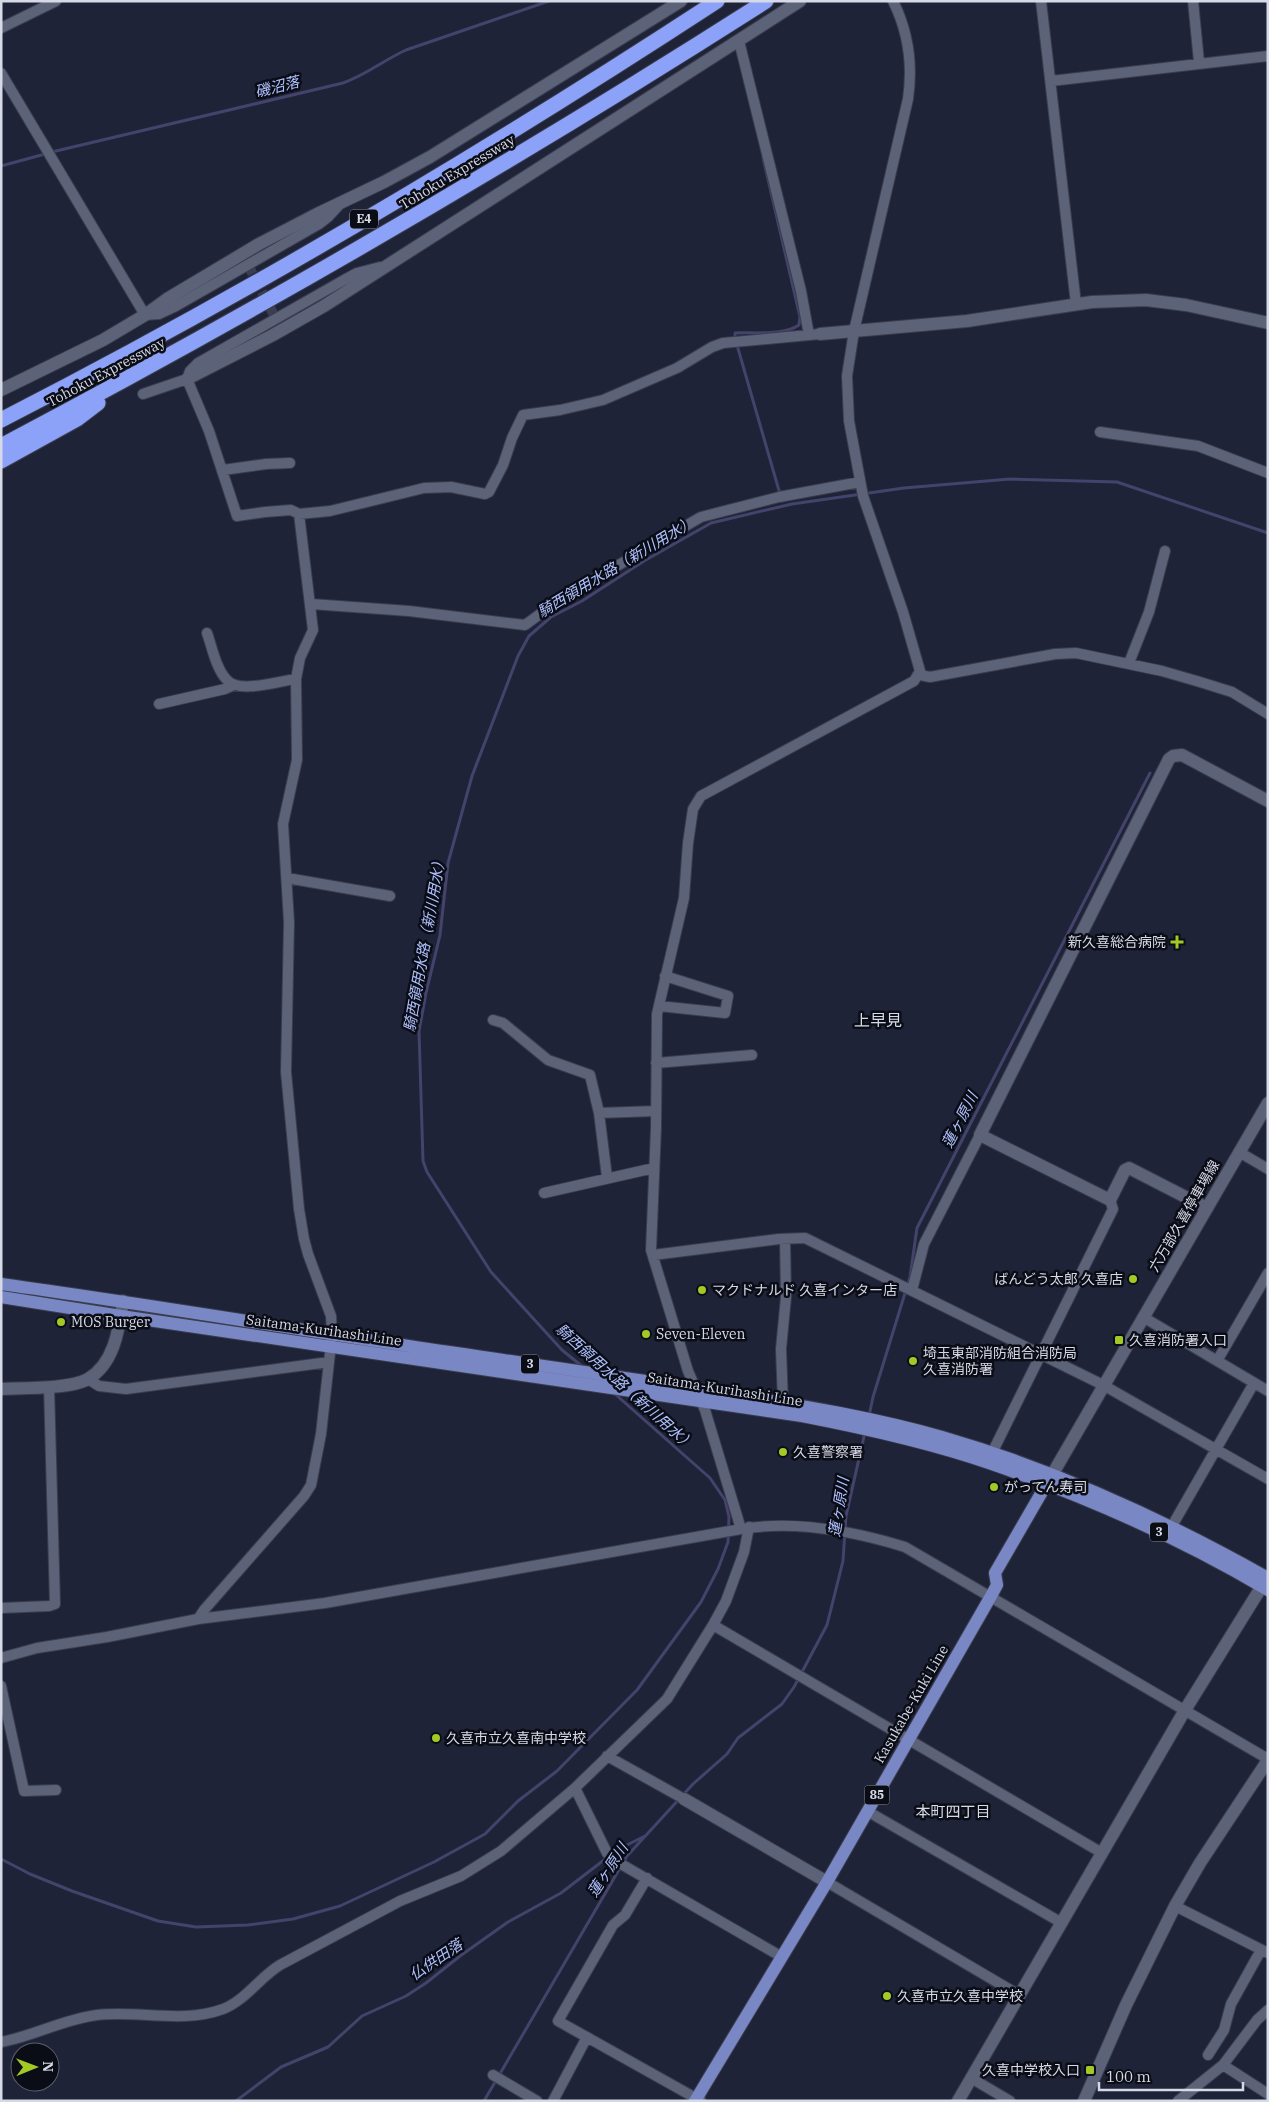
<svg xmlns="http://www.w3.org/2000/svg" width="1269" height="2102" viewBox="0 0 1269 2102" font-family="'IBM Plex Serif','Noto Sans JP',serif">
  <style>
    .lines { fill: none; stroke-linecap: round; stroke-linejoin: round }
    .stream { stroke: #44436b; stroke-width: 3 }
    .minor-tunnel { stroke: #3a3e51; stroke-width: 10; stroke-dasharray: 10 5; stroke-linecap: butt }
    .minor-casing { stroke: #3a3d4e; stroke-width: 12 }
    .tertiary-casing { stroke: #3a3d4e; stroke-width: 14 }
    .secondary-casing { stroke: #3a3d4e; stroke-width: 14 }
    .primary-casing { stroke: #3a3d4e; stroke-width: 14 }
    .motorway-casing { stroke: #3a3d4e; stroke-width: 17 }
    .minor { stroke: #5c6278; stroke-width: 10 }
    .tertiary { stroke: #5c6278; stroke-width: 12 }
    .secondary { stroke: #5c6278; stroke-width: 12 }
    .primary { stroke: #7988c5; stroke-width: 12 }
    .motorway { stroke: #8ca1f8; stroke-width: 15 }
    .poi-dot { fill: #a3c927; stroke: #0b0d16; stroke-width: 2 }
    .labels { text-anchor: middle; stroke-width: 5; stroke-linejoin: round; paint-order: stroke }
    .shield { fill: #0b0d16; stroke: #999ca8; stroke-width: 1 }
    .shield-label { font-size: 12px; font-weight: bold; fill: #d6dae7 }
    .street-label { font-size: 14px; fill: #d6dae7; stroke: #0b0d16 }
    .poi-label { font-size: 14px; fill: #d6dae7; stroke: #0b0d16; text-anchor: start }
    .water-label { font-size: 15px; font-style: italic; fill: #afc0fe; stroke: #0b0d16 }
    .neighbourhood-label { font-size: 15px; fill: #d6dae7; stroke: #0b0d16 }
    .quarter-label { font-size: 16px; fill: #d6dae7; stroke: #0b0d16 }
  </style>
  <rect width="100%" height="100%" fill="#1f2337"/>
  <g class="lines">
    <path class="stream" d="M1,166L56,151L343,83C366,75 384,60 406,50L549,1
      M735,337V333C754,332 783,336 799,325L800,317L763,158
      M737,345L780,494
      M583,1367L562,1350L491,1272L427,1172L423,1161L419,1031L426,993L440,935L448,863L472,776L518,656L529,636L551,617L582,601L644,561L711,523L792,504L904,488L1010,479L1117,482L1268,533
      M869,1416L873,1397L910,1277L917,1228L1150,773
      M1,1859L30,1874L72,1891L158,1921L196,1927L248,1925L293,1919L340,1906L434,1862L485,1834L518,1801L557,1771L637,1690L701,1602L718,1569L728,1542L729,1517L725,1500L710,1478L615,1394
      M236,2101L281,2067L328,2047L362,2016L406,1996L426,1983L460,1956L508,1922L561,1893L617,1850L645,1836
      M484,2101L627,1856L693,1784L727,1754L738,1738L782,1704L794,1687L827,1625L843,1561L846,1516L865,1432"/>
    <path class="minor-tunnel" d="M248,265L276,319"/>
    <g class="minor-casing">
      <path id="minor" d="M1041,1L1076,304
        M1193,1L1199,62
        M1,28L56,1
        M739,41L801,291L809,335
        M1,73L145,315L159,314L176,306L319,224L328,217L339,205
        M1051,81L1268,56
        M380,267L357,273L344,280L198,363L190,371L187,379L209,431L237,516L265,512L291,510L299,514L330,511L424,488L451,487L485,494L489,492L503,465L512,438L523,415L560,410L603,400L677,368L712,347L723,343L820,334
        M143,394L187,379
        M1100,432L1198,446L1268,473
        M223,470L266,464L290,463
        M311,604L409,611L525,625L562,598L701,517L779,497L860,482
        M207,633C212,647 216,669 227,680C239,694 279,681 296,679
        M1129,663L1149,612L1165,551
        M920,675L930,677L1055,654L1076,653L1162,671L1200,682L1232,692L1268,714
        M159,704L225,689L234,685
        M287,878L390,896
        M659,1006L725,1013L728,996L665,976
        M493,1020L503,1023L548,1060L590,1075L599,1113
        M656,1063L752,1055
        M1239,1152L1268,1169
        M607,1177L599,1113L656,1111
        M544,1193L654,1168
        M653,1255L779,1239L805,1238L1103,1385L1268,1479
        M912,1290L924,1244L980,1135
        M1143,1317L1268,1391
        M1217,1361L1268,1273
        M88,1379L99,1386L126,1389L329,1362
        M783,1403L781,1349L786,1297L785,1239
        M992,1453L1113,1209L1110,1200
        M1172,1526L1254,1383
        M741,1529L705,1410L688,1371L651,1250L656,1128L657,1014L684,898L688,843L693,809L701,796L914,681L920,671L903,612L863,496L849,421L847,376L854,331L908,99C913,64 909,33 893,1
        M1,1608L49,1606L55,1604L49,1387
        M198,1619L204,1610L304,1496L311,1485L321,1434L332,1335L331,1316L308,1254L304,1239L299,1209L286,1072L289,922L283,824L297,760L296,679L300,658L313,630L299,514
        M713,1625L1102,1853
        M1,1658L37,1648L107,1637L198,1619L325,1603L741,1529C796,1520 853,1531 905,1547L1268,1759
        M1,1686L24,1791L56,1790
        M607,1756L684,1799
        M575,1788L607,1853L614,1860L782,1957
        M867,1811L1062,1923
        M647,1878L625,1915L613,1925L558,2021L701,2101
        M827,1882L1019,1995
        M1175,1906L1268,1953
        M1,2042C34,2036 64,2019 97,2015C138,2010 183,2024 223,2009C246,2000 260,1977 280,1965L400,1901L461,1876L501,1851L575,1788L667,1699L713,1625L726,1601L744,1552L749,1527
        M1208,2055L1224,2030L1231,2004L1261,1950
        M1223,2065L1268,2094
        M493,2075L537,2101
        M971,2078L1010,2101
        M553,2101L587,2037
        M1178,2101L1223,2065L1257,2020L1268,2010"/>
    </g>
    <g class="tertiary-casing">
      <path id="tertiary" d="M820,334L967,321L1092,302L1146,300L1186,305L1268,323
        M187,379L273,335L324,306L800,1
        M1,390L103,340L145,315L167,299L259,244L317,214L384,182L430,157L681,1
        M1207,1208L1129,1168L1125,1170L1110,1200L980,1135L1169,759L1173,756L1182,755L1268,801
        M1,1389C23,1388 71,1389 88,1379C115,1363 119,1328 123,1301
        M684,1799L827,1882
        M958,2101L1185,1710L1267,1578
        M1084,2101L1126,2005L1175,1906L1200,1863L1268,1760"/>
    </g>
    <g class="secondary-casing">
      <path id="secondary" d="M1052,1475L1268,1103"/>
    </g>
    <g class="primary-casing">
      <path id="primary" d="M1,1284C153,1305 304,1331 456,1353C550,1367 643,1380 736,1395C805,1406 875,1418 942,1437C1056,1470 1165,1520 1268,1578
        M1,1297L121,1316L802,1416C864,1428 928,1442 989,1463C1085,1496 1180,1538 1268,1590
        M695,2101L827,1882L991,1596L997,1585L995,1573L1050,1478"/>
    </g>
    <g class="motorway-casing">
      <path id="motorway" d="M1,420C247,294 486,152 717,1
        M1,446C262,308 517,160 766,1
        M1,461L77,419L98,403"/>
    </g>
    <use href="#minor" class="minor"/>
    <use href="#tertiary" class="tertiary"/>
    <use href="#secondary" class="secondary"/>
    <use href="#primary" class="primary"/>
    <use href="#motorway" class="motorway"/>
  </g>
  <g class="poi-dot">
    <path d="M1174.5 934.5h5v5h5v5h-5v5h-5v-5h-5v-5h5z"/>
    <circle cx="1133" cy="1279" r="5"/>
    <circle cx="702" cy="1290" r="5"/>
    <circle cx="61" cy="1322" r="5"/>
    <circle cx="646" cy="1334" r="5"/>
    <rect x="1114" y="1335" width="10" height="10" rx="2.5"/>
    <circle cx="913" cy="1361" r="5"/>
    <circle cx="783" cy="1452" r="5"/>
    <circle cx="994" cy="1487" r="5"/>
    <circle cx="436" cy="1738" r="5"/>
    <circle cx="887" cy="1996" r="5"/>
    <rect x="1085" y="2065" width="10" height="10" rx="2.5"/>
  </g>
  <g class="labels">
    <g class="shield">
      <rect x="350" y="209.5" width="28" height="19" rx="4"/>
      <rect x="521" y="1354.5" width="18" height="19" rx="4"/>
      <rect x="1150" y="1522.5" width="18" height="19" rx="4"/>
      <rect x="864.5" y="1785.5" width="25" height="19" rx="4"/>
    </g>
    <g class="shield-label">
      <text x="364" y="223">E4</text>
      <text x="530" y="1368">3</text>
      <text x="1159" y="1536">3</text>
      <text x="877" y="1799">85</text>
    </g>
    <g class="street-label">
      <text transform="translate(457 172) rotate(-31)" y="5">Tohoku Expressway</text>
      <text transform="translate(106 372) rotate(-28)" y="5">Tohoku Expressway</text>
      <text transform="translate(1184 1216) rotate(-60)" y="5">六万部久喜停車場線</text>
      <text transform="translate(324 1330) rotate(8)" y="5">Saitama-Kurihashi Line</text>
      <text transform="translate(725 1389) rotate(9)" y="5">Saitama-Kurihashi Line</text>
      <text transform="translate(911 1704) rotate(-60)" y="5">Kasukabe-Kuki Line</text>
    </g>
    <g class="poi-label">
      <text x="1166" y="947" text-anchor="end">新久喜総合病院</text>
      <text x="1123" y="1284" text-anchor="end">ばんどう太郎 久喜店</text>
      <text x="712" y="1295">マクドナルド 久喜インター店</text>
      <text x="71" y="1327">MOS Burger</text>
      <text x="656" y="1339">Seven-Eleven</text>
      <text x="1129" y="1345">久喜消防署入口</text>
      <text x="923" y="1358">埼玉東部消防組合消防局<tspan x="923" dy="16">久喜消防署</tspan></text>
      <text x="793" y="1457">久喜警察署</text>
      <text x="1004" y="1492">がってん寿司</text>
      <text x="446" y="1743">久喜市立久喜南中学校</text>
      <text x="897" y="2001">久喜市立久喜中学校</text>
      <text x="1080" y="2075" text-anchor="end">久喜中学校入口</text>
    </g>
    <g class="water-label">
      <text transform="translate(277 87) rotate(-14)" y="5">磯沼落</text>
      <text transform="translate(616 567) rotate(-31)" y="5">騎西領用水路（新川用水）</text>
      <text transform="translate(425 943) rotate(-80)" y="5">騎西領用水路（新川用水）</text>
      <text transform="translate(960 1120) rotate(-63)" y="5">蓮ヶ原川</text>
      <text transform="translate(625 1387) rotate(42)" y="5">騎西領用水路（新川用水）</text>
      <text transform="translate(839 1507) rotate(-81)" y="5">蓮ヶ原川</text>
      <text transform="translate(608 1870) rotate(-57)" y="5">蓮ヶ原川</text>
      <text transform="translate(436 1960) rotate(-34)" y="5">仏供田落</text>
    </g>
    <g class="neighbourhood-label">
      <text x="953" y="1817">本町四丁目</text>
    </g>
    <g class="quarter-label">
      <text x="878" y="1026">上早見</text>
    </g>
  </g>
  <rect width="1269" height="2102" fill="none" stroke="#d6dae7" stroke-width="5"/>
  <g transform="translate(35 2067) rotate(89)"><circle r="24" fill="#0b0d16" stroke="#5c5f6a"/>
  <path d="M0-4L9 19L0 12L-9 19Z" fill="#a3c927"/>
  <text y="-8" font-size="14" font-weight="bold" text-anchor="middle" fill="#d6dae7">N</text>
  </g>
  <path d="M1099 2082v8h144v-8" fill="none" stroke="#d6dae7" stroke-width="2.5"/>
  <text x="1106" y="2082" font-size="15" fill="#d6dae7" stroke="#0b0d16" stroke-width="4" paint-order="stroke">100 m</text>
</svg>
